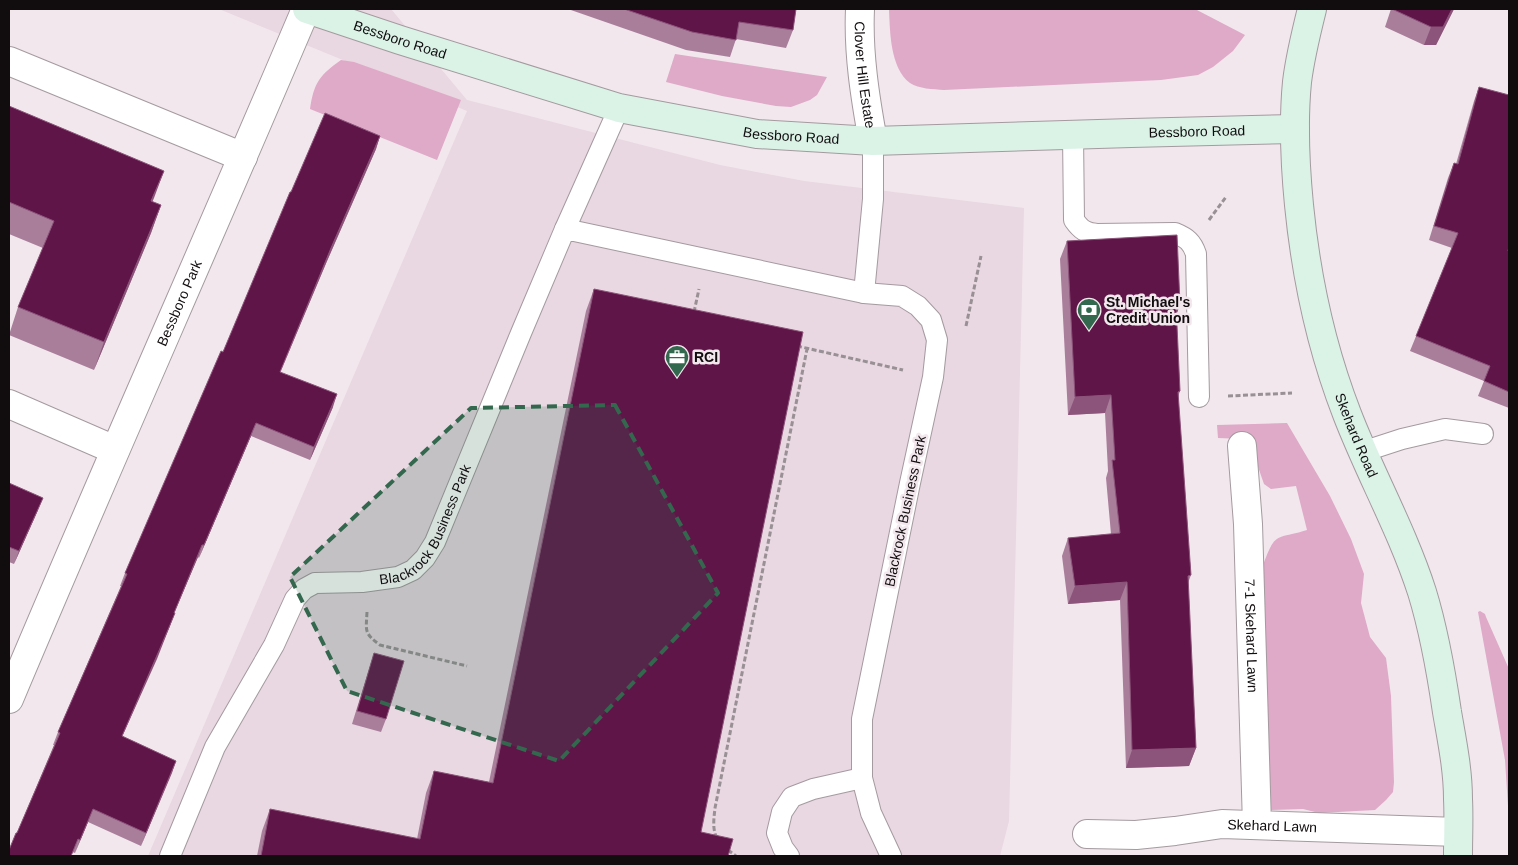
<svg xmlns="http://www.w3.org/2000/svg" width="1518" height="865" viewBox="0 0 1518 865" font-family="Helvetica,sans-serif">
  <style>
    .built { fill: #e9d7e1 }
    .green { fill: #dfa9c8 }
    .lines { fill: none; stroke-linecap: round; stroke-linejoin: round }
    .lane-casing { stroke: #a49a9f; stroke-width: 22 }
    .street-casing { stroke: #a49a9f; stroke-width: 30 }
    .secondary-casing { stroke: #a49a9f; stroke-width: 30 }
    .path { stroke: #989094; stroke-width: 3; stroke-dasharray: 5 2.5; stroke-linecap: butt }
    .lane { stroke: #fff; stroke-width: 20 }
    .street { stroke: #fff; stroke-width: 28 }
    .secondary { stroke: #dbf3e7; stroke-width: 28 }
    .wall { fill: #a97e9b }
    .shaded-wall { fill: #8c547a }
    .building { fill: #601549; stroke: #8c547a }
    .marked { fill: #33684e; fill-opacity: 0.2; stroke: #33684e; stroke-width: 4; stroke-dasharray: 10 6; stroke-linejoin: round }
    .labels { text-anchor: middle; stroke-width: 5; stroke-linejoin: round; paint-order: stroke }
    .street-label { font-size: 14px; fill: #110d0f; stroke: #f2e7ed }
    .poi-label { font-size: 14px; font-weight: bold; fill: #110d0f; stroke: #f2e7ed; text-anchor: start }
  </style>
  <rect width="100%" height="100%" fill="#f2e7ed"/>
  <path class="built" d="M219,9H391L467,100L720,165L804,181L1024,208L1009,821L1000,856H148L467,111Z"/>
  <path class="green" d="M889,9H1195L1245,35L1233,51L1213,67L1198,75L1161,80L944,90C933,89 919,89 910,83C890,68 890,31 889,9Z
    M675,54L827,77L817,95L810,100L791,107L776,106L722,96L666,82Z
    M341,60L354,62L461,100L437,160L310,109C314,82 320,75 341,60Z
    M1287,423L1330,496L1351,539L1364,574L1361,603L1370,637L1386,658L1391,696L1394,782L1393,792L1386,800L1375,810L1319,813L1303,809L1271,810L1263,565C1276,530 1276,540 1307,530L1296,486L1271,489L1264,484L1250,444L1243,439L1218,438L1217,425Z
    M1480,611L1485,614L1486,617L1509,669V821L1505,760L1478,612Z"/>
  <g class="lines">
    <g class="lane-casing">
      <g id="lane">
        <path d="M1073,134L1074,220C1081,230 1086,233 1097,234L1175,233C1187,238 1192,242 1196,254L1199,397"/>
        <path d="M565,229L619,108"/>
        <path d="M864,293L873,199V141"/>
        <path d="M1362,452L1402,439L1445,429L1483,434"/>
        <path id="s1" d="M170,856L215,747L274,645L295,599L304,589L315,583L362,582L398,577L413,570L425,558L435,542L521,333L565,229L864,293L902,296L918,306L931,320L937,340L933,377L910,483L862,719V778L871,813L891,856"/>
        <path d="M789,856L783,848L777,833L782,812L792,797L813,789L862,778"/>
      </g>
    </g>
    <g class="street-casing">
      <g id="street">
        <path id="s2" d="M860,9C858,53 865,97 873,141"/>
        <path d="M9,61L243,157"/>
        <path d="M9,404L115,450"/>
        <path id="s3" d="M1242,446L1248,524L1257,825"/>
        <path id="s4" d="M9,699C106,468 208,240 306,9"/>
        <path id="s5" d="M1087,834L1136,835L1175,831L1222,824L1458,832"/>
      </g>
    </g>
    <g class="secondary-casing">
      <g id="secondary">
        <path id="s6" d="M307,9L400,40L619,108L757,134L873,141L1131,133L1295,129"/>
        <path id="s7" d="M1312,9C1306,33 1300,57 1297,82C1293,123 1295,164 1299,205C1306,276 1321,347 1347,414C1370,474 1402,530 1422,592C1434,631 1441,671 1447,712C1452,741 1458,770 1458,799C1459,818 1458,837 1458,856"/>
      </g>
    </g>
    <path class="path" d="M1209,220L1226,197
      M694,312L699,289
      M966,326L981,256
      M797,346L903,370
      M1228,396L1292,393
      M367,612C366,632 364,633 380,645L467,666
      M717,838C712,829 714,818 715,808L807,349
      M728,850L736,856"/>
    <use href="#lane" class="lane"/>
    <use href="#street" class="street"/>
    <use href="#secondary" class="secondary"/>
  </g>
  <path class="wall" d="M568,9H796L793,30L786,48L736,39L730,57L686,50Z
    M1391,9H1454L1436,45H1424L1385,27Z
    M1479,87L1508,251H1509V408L1478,396L1484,381L1410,351L1452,248L1429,240L1448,178L1454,163L1456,164L1474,101Z
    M9,106L152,202L161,205L151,233L94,370L9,335L18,307L43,248L9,234Z
    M380,136L376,149L327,261L280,372L333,407L310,460L251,436L199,558L198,557L174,613L170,626L122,736L176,761L141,846L88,822L75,853L17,833L54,745H53L58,732L121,586H120L125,573L223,352L291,192Z
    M1067,241L1180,304L1176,316L1180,391L1178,397L1191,575L1188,583L1196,748L1189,766L1126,768L1120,600L1068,604L1062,556L1068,538L1111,534L1106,478L1108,471L1105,413L1068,415L1060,259Z
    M594,289L701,832L728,856H257L262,831L270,809L417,839L426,793L434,771L489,782L586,311Z
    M9,483L38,510L14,564L9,562Z
    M374,653L386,719L381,732L352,724L370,666Z"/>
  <path class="shaded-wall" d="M1452,9H1454L1436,45H1424L1431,27Z
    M380,136L376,149L327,261L275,385L331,248Z
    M164,171L154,198L141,229L151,201Z
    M161,205L151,233L94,370L104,342Z
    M1176,304H1180L1174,322Z
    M337,394L333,407L310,460L314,447Z
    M1111,395L1105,413L1068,415L1075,397Z
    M256,423L251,436L199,558L204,545Z
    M43,498L38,510L14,564L19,551Z
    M202,545L198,557L169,625L174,613Z
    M1127,582L1120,600L1068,604L1075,586Z
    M175,613L157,659L117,748L122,736Z
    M1196,748L1189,766L1126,768L1132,750Z
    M176,761L172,773L141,846L146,833Z
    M93,809L88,822L75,853L80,840Z"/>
  <path class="building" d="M624,9H796L793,30L739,22L736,40L692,32Z
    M1392,9H1452L1443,27H1431Z
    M1479,87L1509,95V247L1508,251H1509V392L1484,381L1490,366L1416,336L1458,233L1434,226L1454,163L1458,164Z
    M9,106L164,171L151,201L161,205L104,342L18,307L54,221L9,202Z
    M325,113L380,136L331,248L280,372L337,394L314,447L256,423L204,545H202L174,613H175L161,646L122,736L176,761L146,833L93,809L80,840L78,839L71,856H9V850L16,833H17L60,733L58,732L127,574L125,573L221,351L223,352L290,192H291Z
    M1177,235L1180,304H1176L1180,391L1178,392L1191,575L1188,576L1196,748L1132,750L1127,582L1075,586L1068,538L1120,533L1112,460H1115L1111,395L1075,397L1067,241Z
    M594,289L803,332L701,832L733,839L728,856H261L270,809L420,839L434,771L493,783Z
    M9,483L43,498L19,551L9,547Z
    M374,653L404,661L386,719L357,711Z"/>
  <path class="marked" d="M615,405L718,593L559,761L347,691L290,577L471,408Z"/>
  <defs>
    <g id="bank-pin" transform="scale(1.25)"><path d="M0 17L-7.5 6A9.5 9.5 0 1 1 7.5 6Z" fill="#33684e" stroke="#f2e7ed"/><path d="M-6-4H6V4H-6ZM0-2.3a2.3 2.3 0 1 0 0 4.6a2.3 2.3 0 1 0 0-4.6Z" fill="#fff"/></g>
    <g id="office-pin" transform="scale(1.25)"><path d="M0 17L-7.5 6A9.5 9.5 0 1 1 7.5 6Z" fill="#33684e" stroke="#f2e7ed"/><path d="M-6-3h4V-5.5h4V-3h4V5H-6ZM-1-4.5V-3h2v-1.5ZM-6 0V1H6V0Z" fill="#fff"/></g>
  </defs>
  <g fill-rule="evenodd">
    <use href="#bank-pin" x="1089" y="310"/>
    <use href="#office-pin" x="677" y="357"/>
  </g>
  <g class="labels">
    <g class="street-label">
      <text dy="5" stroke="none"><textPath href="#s6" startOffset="98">Bessboro Road</textPath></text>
      <text dy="5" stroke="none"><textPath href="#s2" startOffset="66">Clover Hill Estate</textPath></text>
      <text dy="5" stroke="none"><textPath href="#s6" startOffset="908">Bessboro Road</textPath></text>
      <text dy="5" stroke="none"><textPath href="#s6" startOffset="502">Bessboro Road</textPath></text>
      <text dy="5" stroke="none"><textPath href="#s4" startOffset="431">Bessboro Park</textPath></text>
      <text dy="5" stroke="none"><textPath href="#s7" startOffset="436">Skehard Road</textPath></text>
      <text transform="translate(905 511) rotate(-78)" y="5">Blackrock Business Park</text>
      <text dy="5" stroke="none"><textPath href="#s1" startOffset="454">Blackrock Business Park</textPath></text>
      <text dy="5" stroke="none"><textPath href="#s3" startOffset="190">7-1 Skehard Lawn</textPath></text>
      <text dy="5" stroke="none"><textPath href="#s5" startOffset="186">Skehard Lawn</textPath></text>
    </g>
    <g class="poi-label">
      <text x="1106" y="307">St. Michael's<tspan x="1106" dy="16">Credit Union</tspan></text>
      <text x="694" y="362">RCI</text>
    </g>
  </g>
  <rect width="1518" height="865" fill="none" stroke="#110d0f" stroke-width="20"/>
</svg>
